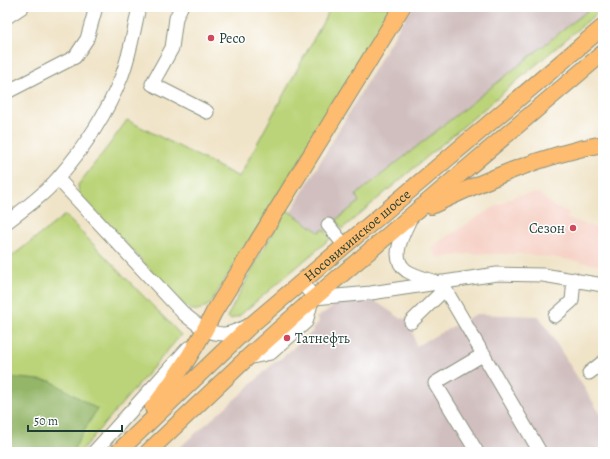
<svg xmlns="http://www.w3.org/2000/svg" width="610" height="459" viewBox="0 0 610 459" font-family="Alegreya,serif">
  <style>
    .built { fill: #f6d1c6 }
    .industrial { fill: #d1bfbf }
    .green { fill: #bbd479; stroke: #6d8856 }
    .forest { fill: #94b669; stroke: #5a7a4e }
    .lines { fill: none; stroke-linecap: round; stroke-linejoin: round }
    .minor-casing { stroke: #88907e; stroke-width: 15 }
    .major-casing { stroke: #88907e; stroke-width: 18 }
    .minor { stroke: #fff; stroke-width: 13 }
    .major { stroke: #fdbc6f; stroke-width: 16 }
    .poi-dot { fill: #d1495b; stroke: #fff; stroke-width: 1.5 }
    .labels { text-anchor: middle; stroke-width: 3; stroke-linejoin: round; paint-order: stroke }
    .poi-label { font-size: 14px; fill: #1f3d34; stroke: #fff; text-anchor: start }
    .street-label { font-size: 14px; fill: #1f3d34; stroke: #fff }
  </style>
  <rect width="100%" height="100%" fill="#fff"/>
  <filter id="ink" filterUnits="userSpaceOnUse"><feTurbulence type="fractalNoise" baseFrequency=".025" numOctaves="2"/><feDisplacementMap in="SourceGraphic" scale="8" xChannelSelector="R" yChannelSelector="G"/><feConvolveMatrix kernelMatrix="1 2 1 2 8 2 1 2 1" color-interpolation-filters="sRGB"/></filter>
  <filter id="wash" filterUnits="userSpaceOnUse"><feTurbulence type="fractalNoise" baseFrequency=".012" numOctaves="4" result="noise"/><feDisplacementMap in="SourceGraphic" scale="16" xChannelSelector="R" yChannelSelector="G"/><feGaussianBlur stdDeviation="0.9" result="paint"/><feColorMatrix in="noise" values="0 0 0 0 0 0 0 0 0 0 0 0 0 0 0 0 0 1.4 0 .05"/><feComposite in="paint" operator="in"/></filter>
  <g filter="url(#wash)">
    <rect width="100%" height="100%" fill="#f0e4c8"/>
    <path class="built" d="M539,193L554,207L569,212L567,218L603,230V266L558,258L520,254H469L437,258L431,247L487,211L517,195Z"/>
    <path class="industrial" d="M413,7H592L356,195L359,202L319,233L291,212L399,27Z
      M369,297L400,318L407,319L412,328L416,346L476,314L539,316L603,418V452H174L242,393L277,360L278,361L313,331L312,329L319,322L316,318L340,302Z"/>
    <path class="green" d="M331,7H395L210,304C200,310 197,313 186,307L79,194L78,185L112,141L127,120L239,177Z
      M592,7L603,8L342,229L336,220L359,202L356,195Z
      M287,210L319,232L324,229L331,238L239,316L231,319L227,317L261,253Z
      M65,215L181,335L80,452H7V260Z"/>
    <path class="forest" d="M7,377L51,381L97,409L72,452H7Z"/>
  </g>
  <g filter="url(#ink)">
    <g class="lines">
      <g class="minor-casing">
        <path id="minor" d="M181,7L176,18L172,48L152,84L207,112
          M7,17L22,7
          M7,92L75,57L87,39L96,7
          M58,179L184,314C195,323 208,334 223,334C231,334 242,328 250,325
          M411,217C404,233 388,258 407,271C415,276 427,279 436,282
          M7,222C24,209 44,195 58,178C84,148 106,115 121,78C130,55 134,30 139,7
          M328,225L345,246
          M302,282L314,298L371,293L497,274L543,275L603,285
          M441,282L540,452
          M555,316L572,301L574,279
          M411,322L445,289
          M247,358L271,353L306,322L312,300
          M589,373L603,362
          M94,452L188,348
          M477,452L435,383L484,354"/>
      </g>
      <g class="major-casing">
        <g id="major">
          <path d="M431,206C486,180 542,155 603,144"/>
          <path d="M153,408C176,378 197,347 214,312L402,7"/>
          <path id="s1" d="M118,452L251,325L603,27"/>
          <path d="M148,452L247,358L314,298L603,53"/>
        </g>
      </g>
      <use href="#minor" class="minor"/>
      <use href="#major" class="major"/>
    </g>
  </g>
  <g class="poi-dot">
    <circle cx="211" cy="38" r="4"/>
    <circle cx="573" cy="228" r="4"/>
    <circle cx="287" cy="338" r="4"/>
  </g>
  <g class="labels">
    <g class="poi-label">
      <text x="219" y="43">Ресо</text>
      <text x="565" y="233" text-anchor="end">Сезон</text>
      <text x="295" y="343">Татнефть</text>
    </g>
    <g class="street-label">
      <text dy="5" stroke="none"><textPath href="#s1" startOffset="323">Носовихинское шоссе</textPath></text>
    </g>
  </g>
  <rect width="610" height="459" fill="none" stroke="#fff" stroke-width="24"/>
  <path d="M28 425v6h94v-6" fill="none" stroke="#1f3d34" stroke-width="2"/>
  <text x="34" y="425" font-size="12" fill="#1f3d34" stroke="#ffffff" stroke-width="3" paint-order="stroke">50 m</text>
</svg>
